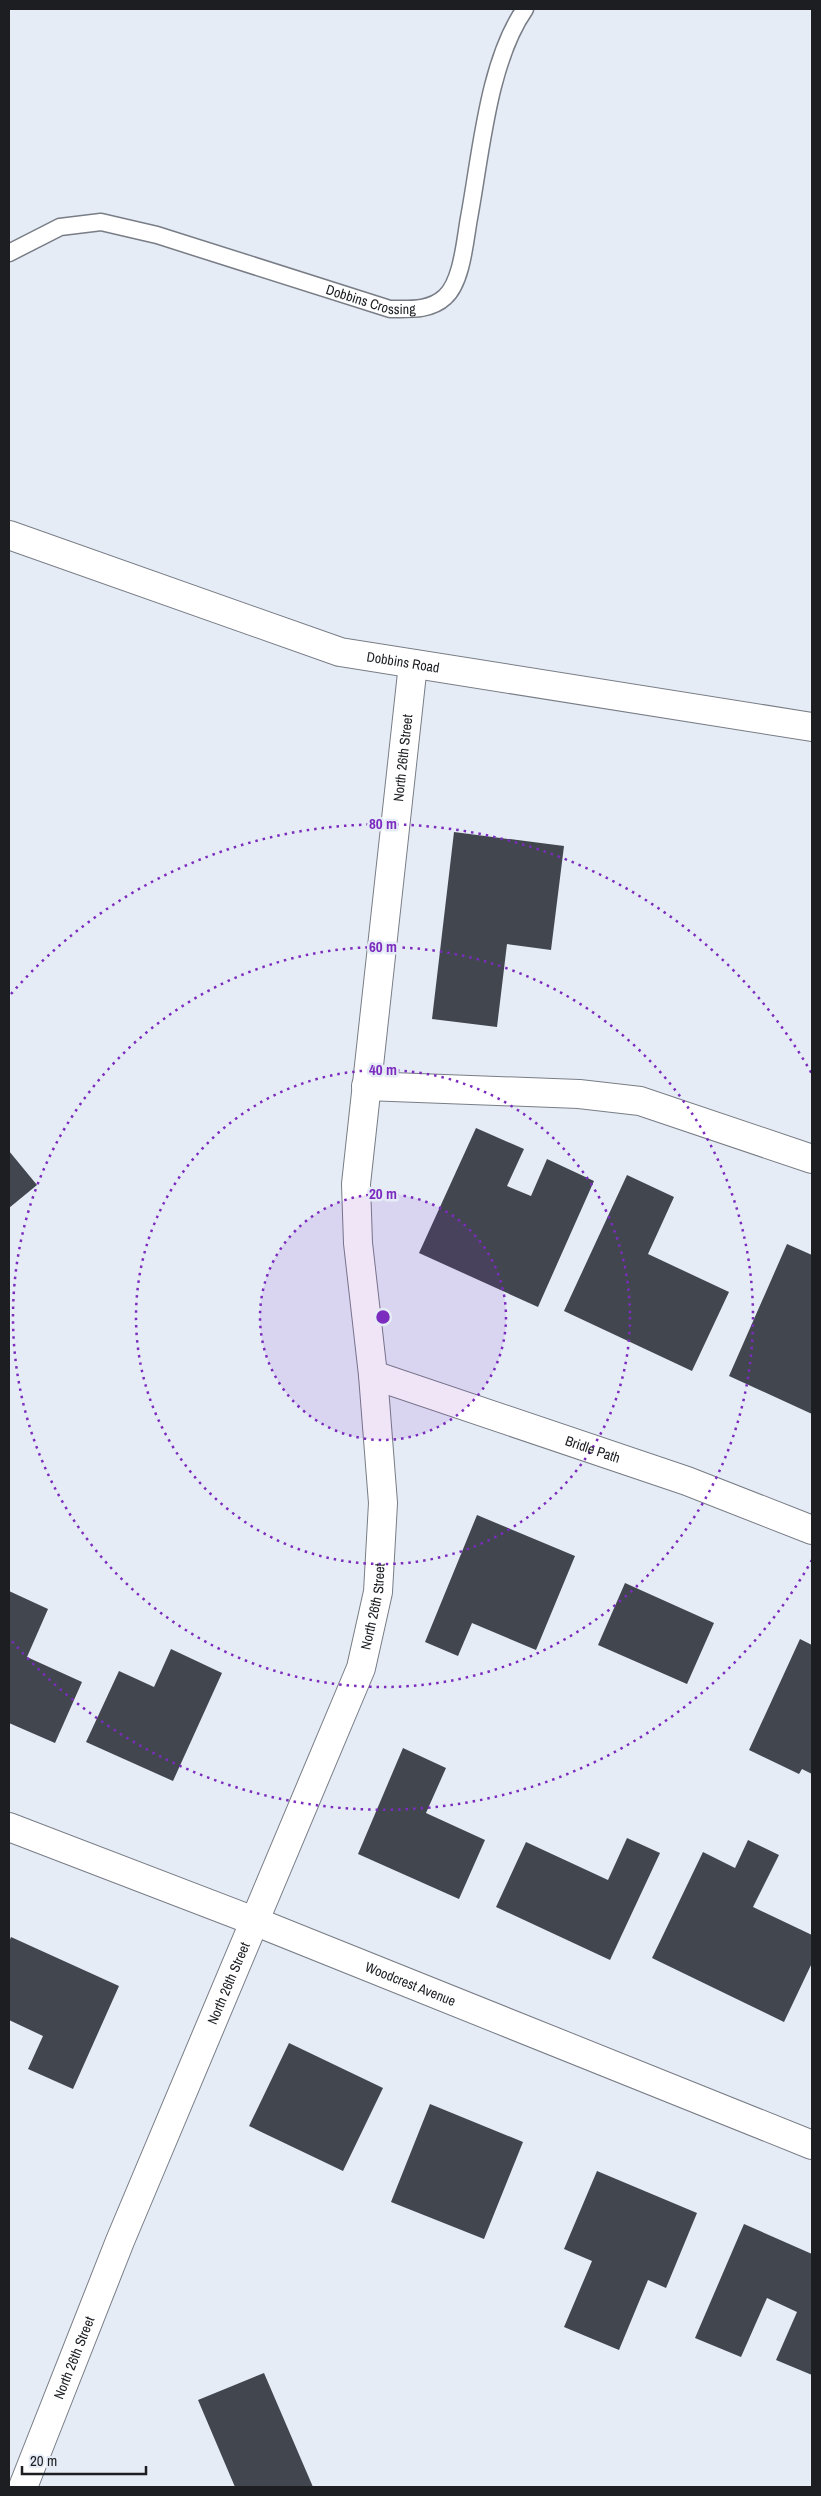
<svg xmlns="http://www.w3.org/2000/svg" width="821" height="2496" viewBox="0 0 821 2496" font-family="'Archivo Narrow',sans-serif">
  <style>
    .building { fill: #42464f }
    .lines { fill: none; stroke-linecap: round; stroke-linejoin: round }
    .service-casing { stroke: #787d86; stroke-width: 19 }
    .minor-casing { stroke: #787d86; stroke-width: 30 }
    .tertiary-casing { stroke: #787d86; stroke-width: 30 }
    .service { stroke: #fff; stroke-width: 16 }
    .minor { stroke: #fff; stroke-width: 28 }
    .tertiary { stroke: #fff; stroke-width: 28 }
    .ring { fill: none; stroke: #7b2cbf; stroke-width: 2.5; stroke-dasharray: 2.5 5 }
    .labels { text-anchor: middle; stroke-width: 5; stroke-linejoin: round; paint-order: stroke }
    .street-label { font-size: 14px; fill: #1c1e22; stroke: #e6ecf6 }
    .centre { fill: #7b2cbf; stroke: #e6ecf6; stroke-width: 2.5 }
    .ring-label { font-size: 15px; text-anchor: middle; font-weight: bold; fill: #7b2cbf; stroke: #e6ecf6; stroke-width: 5; stroke-linejoin: round; paint-order: stroke }
  </style>
  <rect width="100%" height="100%" fill="#e6ecf6"/>
  <path class="building" d="M454,832L564,846L551,950L507,944L497,1027L432,1019Z
    M476,1128L524,1149L507,1186L531,1196L547,1159L594,1181L538,1307L419,1253Z
    M9,1151L37,1185L9,1208Z
    M627,1175L674,1197L648,1254L729,1292L692,1371L564,1311Z
    M787,1244L812,1255V1414L729,1376Z
    M477,1515L575,1556L536,1650L472,1623L458,1656L425,1642Z
    M625,1583L714,1623L687,1684L598,1645Z
    M9,1591L48,1609L27,1657L82,1682L55,1743L9,1723Z
    M800,1639L812,1645V1774L802,1769L799,1774L749,1750Z
    M171,1649L222,1673L173,1781L86,1742L119,1671L154,1687Z
    M403,1748L446,1768L426,1813L485,1840L459,1899L358,1854Z
    M627,1838L660,1853L610,1960L496,1907L526,1842L608,1880Z
    M748,1840L779,1855L753,1907L812,1935V1963L784,2022L652,1958L703,1852L735,1868Z
    M11,1937L119,1986L73,2089L28,2069L43,2036L9,2020V1942Z
    M289,2043L383,2088L343,2171L249,2126Z
    M430,2104L523,2142L484,2239L391,2202Z
    M597,2171L697,2213L666,2288L648,2280L619,2350L564,2327L592,2261L564,2249Z
    M744,2224L812,2254V2375L776,2360L797,2312L767,2298L741,2357L695,2338Z
    M264,2373L313,2487H235L198,2400Z"/>
  <g class="lines">
    <g class="service-casing">
      <g id="service">
        <path id="s1" d="M9,253L60,227L101,222L157,235L390,309C409,309 430,311 445,297C462,282 465,240 469,218C481,154 488,62 525,9"/>
      </g>
    </g>
    <g class="minor-casing">
      <g id="minor">
        <path d="M366,1086L579,1094L640,1101L812,1159"/>
        <path id="s2" d="M373,1375L687,1481L812,1530"/>
        <path id="s3" d="M9,1827L254,1921L812,2145"/>
        <path id="s4" d="M23,2487L120,2241L361,1668L378,1592L383,1503L373,1375L358,1243L356,1184L413,664"/>
      </g>
    </g>
    <g class="tertiary-casing">
      <g id="tertiary">
        <path id="s5" d="M9,535L340,652L812,727"/>
      </g>
    </g>
    <use href="#service" class="service"/>
    <use href="#minor" class="minor"/>
    <use href="#tertiary" class="tertiary"/>
  </g>
  <circle cx="383" cy="1317" r="123" fill="#7b2cbf" fill-opacity=".12"/>
  <g class="ring">
    <circle cx="383" cy="1317" r="123"/>
    <circle cx="383" cy="1317" r="247"/>
    <circle cx="383" cy="1317" r="370"/>
    <path d="M812 1560A493 493 0 0 1 11 1640M11 994A493 493 0 0 1 812 1074"/>
  </g>
  <g class="labels">
    <g class="street-label">
      <text dy="5" stroke="none"><textPath href="#s1" startOffset="380">Dobbins Crossing</textPath></text>
      <text dy="5" stroke="none"><textPath href="#s5" startOffset="415">Dobbins Road</textPath></text>
      <text dy="5" stroke="none"><textPath href="#s4" startOffset="1802">North 26th Street</textPath></text>
      <text dy="5" stroke="none"><textPath href="#s2" startOffset="232">Bridle Path</textPath></text>
      <text dy="5" stroke="none"><textPath href="#s4" startOffset="949">North 26th Street</textPath></text>
      <text dy="5" stroke="none"><textPath href="#s4" startOffset="544">North 26th Street</textPath></text>
      <text dy="5" stroke="none"><textPath href="#s3" startOffset="431">Woodcrest Avenue</textPath></text>
      <text dy="5" stroke="none"><textPath href="#s4" startOffset="139">North 26th Street</textPath></text>
    </g>
  </g>
  <circle cx="383" cy="1317" r="8" class="centre"/>
  <g class="ring-label">
    <text x="383" y="829">80 m</text>
    <text x="383" y="952">60 m</text>
    <text x="383" y="1075">40 m</text>
    <text x="383" y="1199">20 m</text>
  </g>
  <rect width="821" height="2496" fill="none" stroke="#1c1e22" stroke-width="20"/>
  <path d="M22 2466v8h124v-8" fill="none" stroke="#1c1e22" stroke-width="2.5"/>
  <text x="30" y="2466" font-size="15" fill="#1c1e22" stroke="#e6ecf6" stroke-width="4" paint-order="stroke">20 m</text>
</svg>
